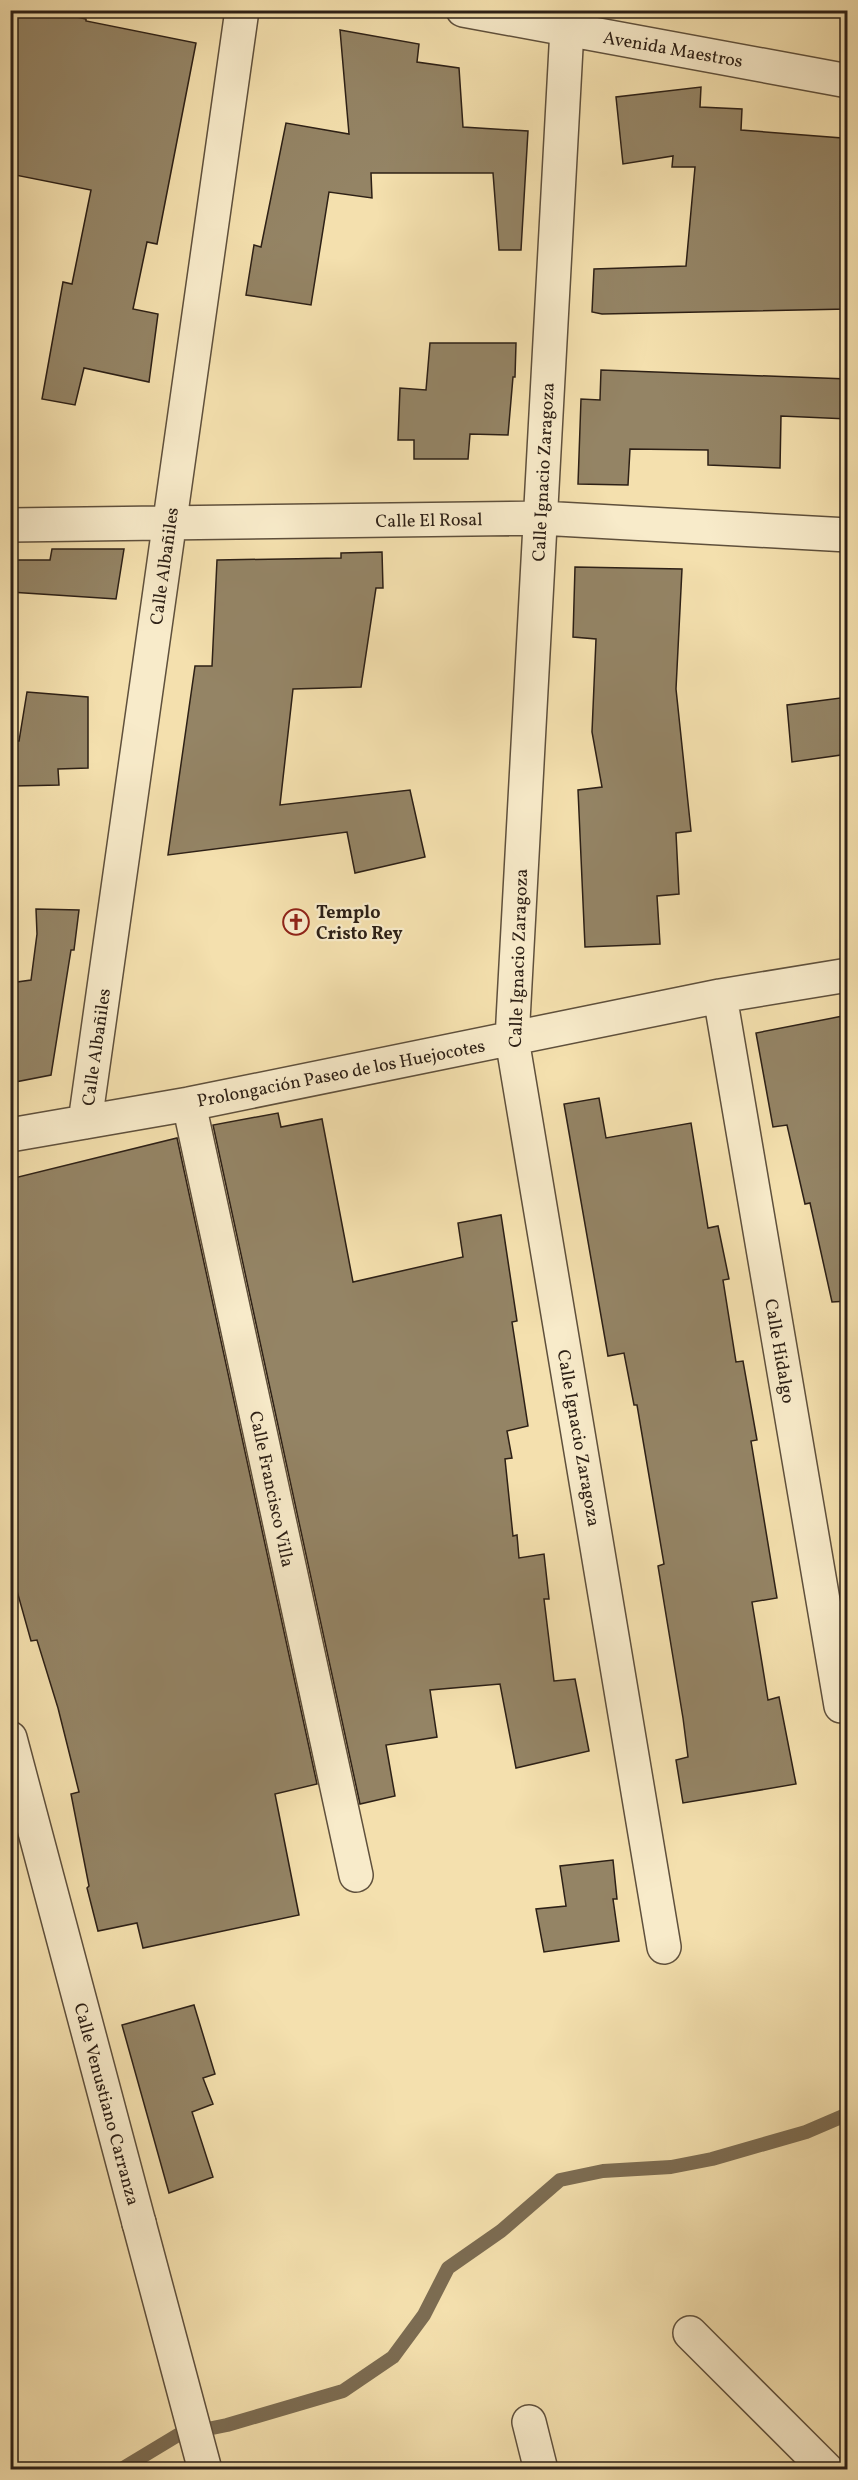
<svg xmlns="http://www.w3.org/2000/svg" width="858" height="2480" viewBox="0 0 858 2480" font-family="Vollkorn,serif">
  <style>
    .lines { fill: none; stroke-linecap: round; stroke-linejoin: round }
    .stream { stroke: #7c6c52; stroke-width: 14 }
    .building { fill: #948465; stroke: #2d2016; stroke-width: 1.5 }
    .pedestrian-casing { stroke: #5f503c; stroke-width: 36 }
    .minor-casing { stroke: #5f503c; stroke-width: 36 }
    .pedestrian { stroke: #f8ebca; stroke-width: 33 }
    .minor { stroke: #f8ebca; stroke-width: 33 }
    .labels { text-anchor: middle; stroke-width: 4.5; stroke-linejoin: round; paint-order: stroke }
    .street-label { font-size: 18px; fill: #2d2016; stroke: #f8ebca }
    .poi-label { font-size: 18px; font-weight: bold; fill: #2d2016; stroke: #f8ebca; text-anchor: start }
  </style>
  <rect width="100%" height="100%" fill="#f4e0ae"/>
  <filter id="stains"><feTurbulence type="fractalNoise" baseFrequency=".00333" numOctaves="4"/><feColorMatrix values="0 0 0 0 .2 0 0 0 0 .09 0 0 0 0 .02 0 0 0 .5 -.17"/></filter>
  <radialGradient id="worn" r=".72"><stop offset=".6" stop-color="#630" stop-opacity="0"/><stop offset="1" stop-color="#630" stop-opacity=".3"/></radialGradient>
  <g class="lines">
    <path class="stream" d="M120,2470L178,2435L227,2425L343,2391L393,2357L424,2315L448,2268L501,2231L560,2180L603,2171L671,2167L712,2159L806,2132L848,2114"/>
  </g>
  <path class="building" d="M10,10H45L86,19V21L196,43L157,244L147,242L133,309L158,314L149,382L84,368L75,405L42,399L63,282L72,284L91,190L10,174Z
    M340,30L419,44L417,62L459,68L463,127L528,131L521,250H499L493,173H371L372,198L329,192L311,305L246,295L254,245L261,247L286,123L349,134Z
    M701,87L700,107L742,109L741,130L842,138L841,153L848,154V309L602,314L592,312L594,269L686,266L695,167H672L673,156L623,164L616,97Z
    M430,343H516L515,377H513L508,435L470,434L468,459H414V440H398L400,388L426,390Z
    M601,370L848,379V419L781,416L780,468L708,465V450L630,449L628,485L578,484L581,399L600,400Z
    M52,549H124L116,599L10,592V560H50Z
    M382,552L383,588H376L361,687L293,689L280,805L410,790L425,857L355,873L347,832L168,855L195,666H212L217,560L341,558V553Z
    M575,567L682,569L676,689L691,831L676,833L679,894L657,896L660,944L585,947L578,790L602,787L592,732L596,639L573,637Z
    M27,692L88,697V768L58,769L59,785L14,786L13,741H19Z
    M848,697V754L792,762L787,705Z
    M36,909L79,910L74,950H71L51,1075L10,1083V983L31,980L37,934Z
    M848,1015V1301L832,1302L810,1203L805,1204L787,1125L773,1127L756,1033Z
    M599,1098L606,1138L691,1123L708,1228L718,1226L729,1279L723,1280L736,1362L743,1361L757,1440L751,1441L777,1598L752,1602L768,1700L779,1697L796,1784L683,1803L676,1760L688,1757L683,1718L658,1566L664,1564L637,1405H634L624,1353L608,1356L564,1104Z
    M278,1113L281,1127L322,1119L353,1282L463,1257L458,1223L501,1215L517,1321L512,1322L528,1426L507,1431L512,1458L505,1459L513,1536L517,1535L519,1558L544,1554L549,1599H544L554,1681L575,1679L589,1751L516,1768L500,1684L430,1690L437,1737L386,1745L395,1796L360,1804L213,1125Z
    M177,1138L317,1784L275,1794L299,1915L143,1948L137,1923L98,1931L87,1888L89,1886L71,1794L79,1792L58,1708L37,1640L31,1641L10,1566V1179Z
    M613,1860L617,1899H613L619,1941L544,1952L536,1909L566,1906L560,1866Z
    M194,2005L215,2074L203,2078L213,2104L192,2112L213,2177L169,2193L122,2025Z"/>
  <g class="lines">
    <g class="pedestrian-casing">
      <path id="pedestrian" d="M139,2223L205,2470"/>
    </g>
    <g class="minor-casing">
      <path id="minor" d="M463,10L848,81
        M567,29L512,1039L664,1947
        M10,525L540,518L848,535
        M720,996L841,1706
        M189,1104L356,1875
        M85,1122L242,10
        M10,1135L189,1104L720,996L848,975
        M10,1738L139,2223
        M690,2333L827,2470
        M529,2422L541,2470"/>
    </g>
    <use href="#pedestrian" class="pedestrian"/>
    <use href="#minor" class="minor"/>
  </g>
  <defs>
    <g id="church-ring" transform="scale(1.35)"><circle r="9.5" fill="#f8ebca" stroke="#8f2418" stroke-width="1.5"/><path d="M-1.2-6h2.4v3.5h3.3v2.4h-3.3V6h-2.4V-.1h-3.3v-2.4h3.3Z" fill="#8f2418"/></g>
  </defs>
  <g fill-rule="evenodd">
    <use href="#church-ring" x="296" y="922"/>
  </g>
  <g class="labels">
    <g class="street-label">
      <text transform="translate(673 49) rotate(10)" y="6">Avenida Maestros</text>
      <text transform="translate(543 472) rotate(-87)" y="6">Calle Ignacio Zaragoza</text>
      <text transform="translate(429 520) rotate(-1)" y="6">Calle El Rosal</text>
      <text transform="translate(164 566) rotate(-82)" y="6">Calle Albañiles</text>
      <text transform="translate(518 958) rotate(-88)" y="6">Calle Ignacio Zaragoza</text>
      <text transform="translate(96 1047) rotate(-82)" y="6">Calle Albañiles</text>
      <text transform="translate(341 1073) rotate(-11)" y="6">Prolongación Paseo de los Huejocotes</text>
      <text transform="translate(780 1351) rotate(80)" y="6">Calle Hidalgo</text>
      <text transform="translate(579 1438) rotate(80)" y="6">Calle Ignacio Zaragoza</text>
      <text transform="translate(272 1489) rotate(78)" y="6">Calle Francisco Villa</text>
      <text transform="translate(107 2104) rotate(75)" y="6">Calle Venustiano Carranza</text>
    </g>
    <g class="poi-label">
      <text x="316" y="918">Templo<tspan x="316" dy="21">Cristo Rey</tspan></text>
    </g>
  </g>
  <rect width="858" height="2480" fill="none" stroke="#f4e0ae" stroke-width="36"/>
  <rect x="12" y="12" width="834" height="2456" fill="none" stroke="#2d2016" stroke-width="3"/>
  <rect x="18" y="18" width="822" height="2444" fill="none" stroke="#2d2016" stroke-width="1.5"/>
  <rect width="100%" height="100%" filter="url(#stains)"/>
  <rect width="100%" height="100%" fill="url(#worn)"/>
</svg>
